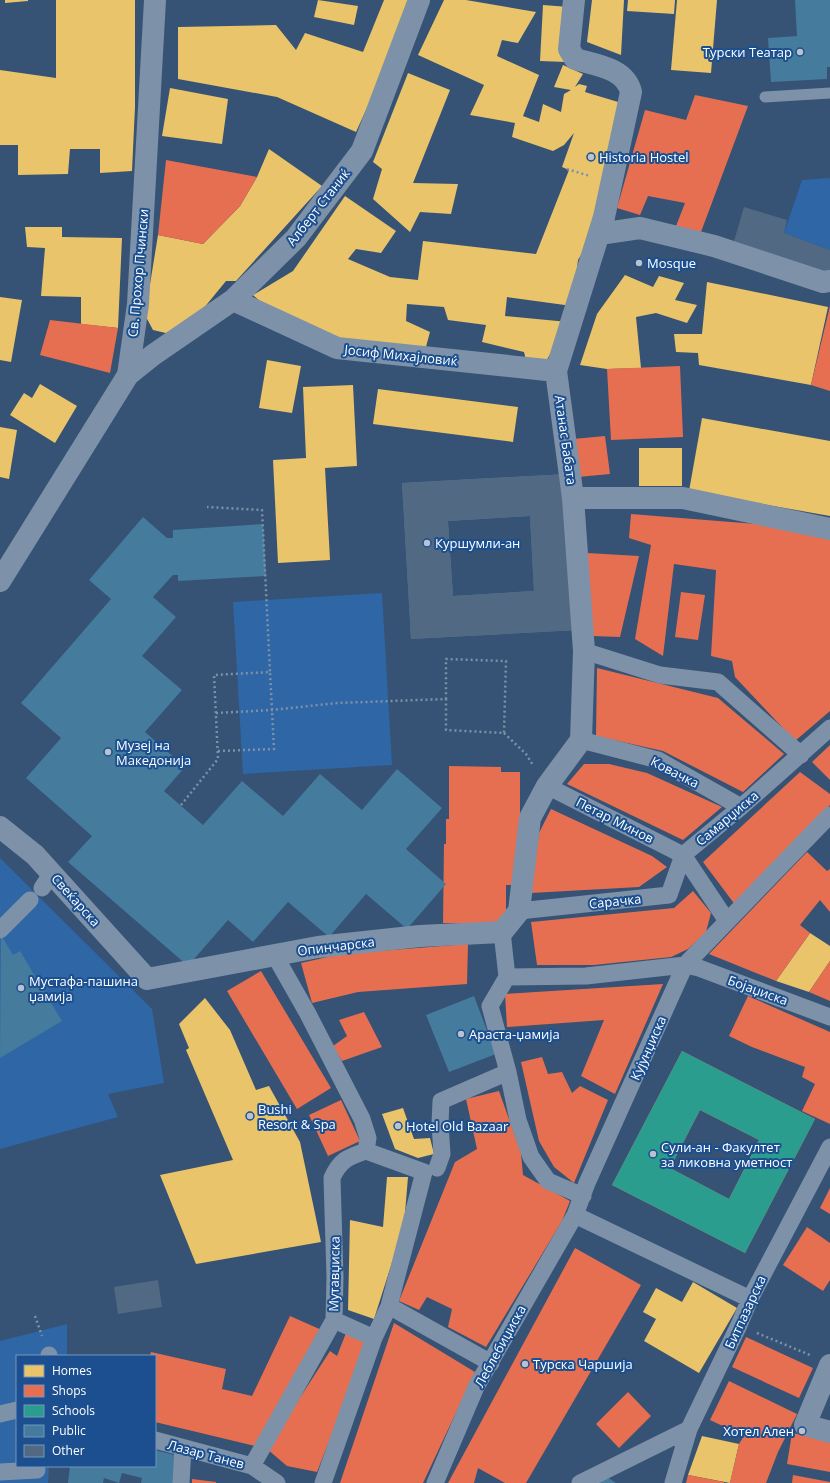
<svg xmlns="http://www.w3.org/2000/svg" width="830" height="1483" viewBox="0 0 830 1483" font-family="'Open Sans',sans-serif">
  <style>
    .green { fill: #2f66a5 }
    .homes { fill: #e9c46a }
    .shops { fill: #e76f51; fill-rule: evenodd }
    .schools { fill: #2a9d8f; fill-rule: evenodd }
    .public { fill: #457b9d; fill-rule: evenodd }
    .building { fill: #526984; fill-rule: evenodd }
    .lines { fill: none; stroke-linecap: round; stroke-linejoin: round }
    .path { stroke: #7d92a8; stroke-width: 2.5; stroke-dasharray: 2 3; stroke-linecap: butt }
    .service { stroke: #7d92a8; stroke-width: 11 }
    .pedestrian { stroke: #7d92a8; stroke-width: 17 }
    .minor { stroke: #7d92a8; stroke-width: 22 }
    .poi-dot { fill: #b9c2ce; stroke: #1b4f8f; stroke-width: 1.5 }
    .labels { text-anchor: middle; stroke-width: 4; stroke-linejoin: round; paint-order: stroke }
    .poi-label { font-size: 13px; fill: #fff; stroke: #1b4f8f; text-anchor: start }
    .street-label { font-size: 13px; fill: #fff; stroke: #1b4f8f }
  </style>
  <rect width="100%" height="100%" fill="#365274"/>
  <path class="green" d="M830,178V250L784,233L802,180Z
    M382,593L392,765L243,774L233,602Z
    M0,858L152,1009L164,1083L108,1094L118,1117L0,1149Z
    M67,1324V1356H17V1466H49L48,1483H0V1341Z"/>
  <path class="homes" d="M5,0H28V1L5,3Z
    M56,0H135V107L132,171L100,173V149H70L68,174L18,175V145H0V70L56,78Z
    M318,0L358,6L354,25L314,17Z
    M384,0H416L356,132L277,97L178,79V27L276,25L296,50L305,33L363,52Z
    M444,0H466L536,12L518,43L502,40L497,56L539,75L523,116L539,122L543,104L561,112L564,94L571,90L554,87L563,65L583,74L575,87L579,84L587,86L585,92L628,105L598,226L578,260L572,306L507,297L505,316L568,322L544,365L527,364L524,352L482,342L486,325L448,320L444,307L407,304L406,321L430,332L424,354L340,342L261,302L253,295L293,271L345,196L396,231L381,253L356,249L348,259L390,277L418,280L423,241L536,254L569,170L562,167L574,133L564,145L553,151L512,137L515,123L470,115L484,85L418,55Z
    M592,0H624L621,55L587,42Z
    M628,0H675L674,14L627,11Z
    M677,0H717L711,73L671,70Z
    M543,5L569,7L566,62L540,61Z
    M408,73L450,90L413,183L458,184L451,214L420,212L410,232L373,199L382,169L373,162Z
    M170,88L228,99L222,144L162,136Z
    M269,149L322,186L236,281H226L194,320L170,334L153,330L145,315L158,235L203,244L240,206L257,177Z
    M25,227H62V237L122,238L118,328L81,324V297L41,296L45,248L27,247Z
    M625,275L653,287L659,276L684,283L675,300L697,305L687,323L656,313L636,317L641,368L607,369L580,365L597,314Z
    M707,282L828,307L811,385L699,365L698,353L676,352L674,334H702Z
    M0,297L22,300L11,362L0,360Z
    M267,360L301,366L292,413L259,408Z
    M40,384L77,406L55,443L10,415L24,393L32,398Z
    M353,385L357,466L325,468L330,560L278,563L273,460L306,458L303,387Z
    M378,389L518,407L513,442L373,424Z
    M702,418L830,441V516L689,491Z
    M0,427L17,430L9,479L0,477Z
    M639,448H682V486H639Z
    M810,933L830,946V961L809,992L776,981Z
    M205,998L230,1030L256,1090L269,1086L300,1142L321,1242L196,1264L160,1175L233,1160L186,1050L189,1048L179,1024Z
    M403,1108L414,1139L430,1138L434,1154L418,1158L395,1149L382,1114Z
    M387,1177H408L404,1225L374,1319L348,1310L350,1220L383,1227Z
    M693,1282L737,1308L699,1373L644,1341L656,1319L643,1312L656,1288L682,1302Z
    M702,1436L739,1444L730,1483L688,1475Z"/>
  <path class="shops" d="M695,95L748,106L701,232L676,226L685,203L648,196L640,215L617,208L645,110L686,120Z
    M166,160L257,177L240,206L203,244L158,235Z
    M830,306V391L811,385Z
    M50,320L118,328L110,373L40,355Z
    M680,366L683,437L611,440L607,369Z
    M605,436L610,474L578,477L573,439Z
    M631,514L756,524L830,536V711L795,741L735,677L732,661L711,656L716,570L674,564L663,656L635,639L651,545L629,538Z
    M587,553L639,556L620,637L593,636Z
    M681,592L705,595L698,640L675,637Z
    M597,668L718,698L784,754L743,792L663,751L596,736Z
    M830,745V780L812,762Z
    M584,764H609L647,773L722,807L683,840L567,784Z
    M449,766L501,767V772H520V885H506V923H443L444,844H446V819H449Z
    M800,772L830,794V805L736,906L703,862Z
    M551,809L652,856L667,867L639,887L531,893L539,833Z
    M807,852L827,871L830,869V912L820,900L800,925L810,933L776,981L709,954Z
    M693,891L711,913L706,932L688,949L671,957L594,965H537L531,922L674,908Z
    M468,944L467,984L358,992L312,1003L301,963L341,954Z
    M830,961V1001L809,992Z
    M261,971L331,1088L297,1109L227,991Z
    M663,984L615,1094L581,1076L604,1020L507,1027L505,994Z
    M748,996L830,1032V1124L802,1111L815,1084L802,1077L805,1067L752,1047L729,1036Z
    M364,1012L382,1047L342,1061L333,1046L347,1036L339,1020Z
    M682,1051L815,1119L745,1253L612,1185ZM700,1110L759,1140L729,1199L670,1168Z
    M542,1057L548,1074L562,1072L572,1093L580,1086L608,1100L574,1183L554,1167L539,1141L521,1062Z
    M499,1091L521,1153L523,1175L570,1201L562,1221L486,1347L448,1327L452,1309L427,1297L419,1310L399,1301L455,1162L477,1149L466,1099Z
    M341,1100L360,1141L328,1156L309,1115Z
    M830,1188V1214L820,1208Z
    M807,1227L830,1243V1280L823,1291L783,1265Z
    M575,1248L641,1285L526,1483H505L478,1468L474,1483H448Z
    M290,1316L324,1331L255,1446L155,1422V1356H150L151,1352L226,1369L222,1389L252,1396Z
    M394,1323L475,1372L423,1483H340Z
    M346,1333L367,1344L317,1472L287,1466L267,1449L330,1351L337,1356Z
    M746,1337L813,1368L799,1398L732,1367Z
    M729,1381L797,1414L778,1452L766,1483H730L739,1444L744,1436L710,1420Z
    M628,1392L651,1416L619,1448L596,1424Z
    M792,1433L830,1440V1472L787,1464Z
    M688,1475L724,1482V1483H686Z
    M793,1475L830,1482V1483H792Z
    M192,1479L216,1482V1483H192Z"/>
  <path class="schools" d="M682,1051L815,1119L745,1253L612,1185ZM700,1110L759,1140L729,1199L670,1168Z"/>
  <path class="public" d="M795,0H830V67H827V79L771,82L768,38L797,36Z
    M567,474L577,630L411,639L402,483ZM530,516L534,591L453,596L448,521Z
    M143,517L167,538H173V530L263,524L266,576L178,581V575H173L153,597L176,617L142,656L182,690L145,732L185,767L164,791L203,825L242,781L283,816L320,774L362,810L397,769L442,808L406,849L446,884L407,929L366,894L329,937L288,902L253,942L228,920L188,966L68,862L92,836L26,778L61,738L21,703L111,599L89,580Z
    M1,935L13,955L20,951L62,1021L0,1058Z
    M474,996L496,1054L449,1072L426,1015Z
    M155,1450L178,1456L175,1483H141L142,1478L122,1473L119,1483L104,1478L103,1483H68L70,1466H155Z
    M607,1477L616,1483H598Z"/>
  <path class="building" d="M744,207L787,220L784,233L830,250V270L828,279L732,248Z
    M567,474L577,630L411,639L402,483ZM530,516L534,591L453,596L448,521Z
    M158,1280L162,1307L118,1314L114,1287Z"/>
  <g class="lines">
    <path class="path" d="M567,169L590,176
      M216,713L272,710L337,703L446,699V730L504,733L506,661L446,659V699
      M504,733L526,754L533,765
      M218,751L274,749L270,672
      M181,805L218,759L214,675L270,672L262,510L207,507
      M35,1316L42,1336
      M757,1333L810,1355"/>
    <path class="service" d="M765,97L830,93"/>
    <path class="pedestrian" d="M584,651L660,675L718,682L801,755
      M581,740L658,760L741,807
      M547,786L683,855L727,921
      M683,855L741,807L830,728
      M42,888L52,873
      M519,911L669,895L683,855
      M0,930L30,900
      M502,932L507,977L490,1006L508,1072L518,1120L531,1157L548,1181L583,1196
      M274,954L308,1014L362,1119L368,1138L366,1151L424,1172L389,1306L374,1338L323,1483
      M507,977L586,976L685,965L699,968L830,1017
      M437,1168L442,1154L440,1124L441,1101L508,1072
      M575,1215L750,1299
      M389,1306L491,1363
      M334,1320L374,1338
      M49,1356V1355
      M0,1414L17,1410
      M155,1440L252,1466L277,1483
      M252,1466L334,1320L335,1277L332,1178C340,1160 348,1157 366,1151
      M0,1472L37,1470
      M181,1483L183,1448
      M435,1483L476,1387L575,1215L587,1183L685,965L830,815
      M580,1483L689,1429
      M673,1483L689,1429L739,1325L750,1299L830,1147"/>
    <path class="minor" d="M599,234L640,228L714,246L823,282L830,281
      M233,300L337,348L556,371
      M128,375L153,355L233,300L296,238L362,151L419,0
      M573,498H683L830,529
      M0,581L128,375L138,304L155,0
      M0,827L35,855L147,979L318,947L420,936L502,932L519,911L530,818L547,786L581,740L584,651L573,498L556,371L604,217L631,92C625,68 596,65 575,59L569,49L574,0
      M830,1365L805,1425L830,1432"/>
  </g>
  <g class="poi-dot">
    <circle cx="800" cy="52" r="4"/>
    <circle cx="591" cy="157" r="4"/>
    <circle cx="639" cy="263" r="4"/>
    <circle cx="427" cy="543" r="4"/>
    <circle cx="108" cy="752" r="4"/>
    <circle cx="21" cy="988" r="4"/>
    <circle cx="461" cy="1034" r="4"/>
    <circle cx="250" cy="1116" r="4"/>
    <circle cx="398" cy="1126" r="4"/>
    <circle cx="653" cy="1154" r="4"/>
    <circle cx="525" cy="1364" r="4"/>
    <circle cx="802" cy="1431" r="4"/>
  </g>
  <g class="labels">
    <g class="poi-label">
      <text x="792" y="57" text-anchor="end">Турски Театар</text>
      <text x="599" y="162">Historia Hostel</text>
      <text x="647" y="268">Mosque</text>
      <text x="435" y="548">Куршумли-ан</text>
      <text x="116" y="750">Музеј на<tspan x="116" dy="15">Македонија</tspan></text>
      <text x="29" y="986">Мустафа-пашина<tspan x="29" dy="15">џамија</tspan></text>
      <text x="469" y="1039">Араста-џамија</text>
      <text x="258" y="1114">Bushi<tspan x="258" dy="15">Resort &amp; Spa</tspan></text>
      <text x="406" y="1131">Hotel Old Bazaar</text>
      <text x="661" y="1152">Сули-ан - Факултет<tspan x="661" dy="15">за ликовна уметност</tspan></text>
      <text x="533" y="1369">Турска Чаршија</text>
      <text x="794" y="1436" text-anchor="end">Хотел Ален</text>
    </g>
    <g class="street-label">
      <text transform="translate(318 207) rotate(-52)" y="5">Алберт Станиќ</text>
      <text transform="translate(138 273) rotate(-85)" y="5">Св. Прохор Пчински</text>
      <text transform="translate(401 355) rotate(6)" y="5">Јосиф Михајловиќ</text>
      <text transform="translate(566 440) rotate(82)" y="5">Атанас Бабата</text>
      <text transform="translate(675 772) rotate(27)" y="5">Ковачка</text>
      <text transform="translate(727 818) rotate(-40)" y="5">Самарџиска</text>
      <text transform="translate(615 820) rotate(27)" y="5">Петар Минов</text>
      <text transform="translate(76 900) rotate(48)" y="5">Свеќарска</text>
      <text transform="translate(615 901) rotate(-6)" y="5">Сарачка</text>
      <text transform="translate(336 946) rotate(-7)" y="5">Опинчарска</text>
      <text transform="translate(758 990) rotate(20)" y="5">Бојаџиска</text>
      <text transform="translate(648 1048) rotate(-66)" y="5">Кујунџиска</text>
      <text transform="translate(334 1274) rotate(-89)" y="5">Мутавџиска</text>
      <text transform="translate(745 1312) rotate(-65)" y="5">Битпазарска</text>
      <text transform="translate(500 1346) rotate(-61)" y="5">Леблебиџиска</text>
      <text transform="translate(206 1454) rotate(15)" y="5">Лазар Танев</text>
    </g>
  </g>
  <rect x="16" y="1355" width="140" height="112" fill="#1b4f8f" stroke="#7695bc"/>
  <rect x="24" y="1365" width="20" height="12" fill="#e9c46a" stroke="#7695bc"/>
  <text x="52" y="1375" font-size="12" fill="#ffffff">Homes</text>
  <rect x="24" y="1385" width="20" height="12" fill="#e76f51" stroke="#7695bc"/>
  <text x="52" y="1395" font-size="12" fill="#ffffff">Shops</text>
  <rect x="24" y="1405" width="20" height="12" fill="#2a9d8f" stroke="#7695bc"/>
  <text x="52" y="1415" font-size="12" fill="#ffffff">Schools</text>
  <rect x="24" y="1425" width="20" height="12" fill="#457b9d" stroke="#7695bc"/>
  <text x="52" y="1435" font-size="12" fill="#ffffff">Public</text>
  <rect x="24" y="1445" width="20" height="12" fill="#526984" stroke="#7695bc"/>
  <text x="52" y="1455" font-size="12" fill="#ffffff">Other</text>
</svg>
